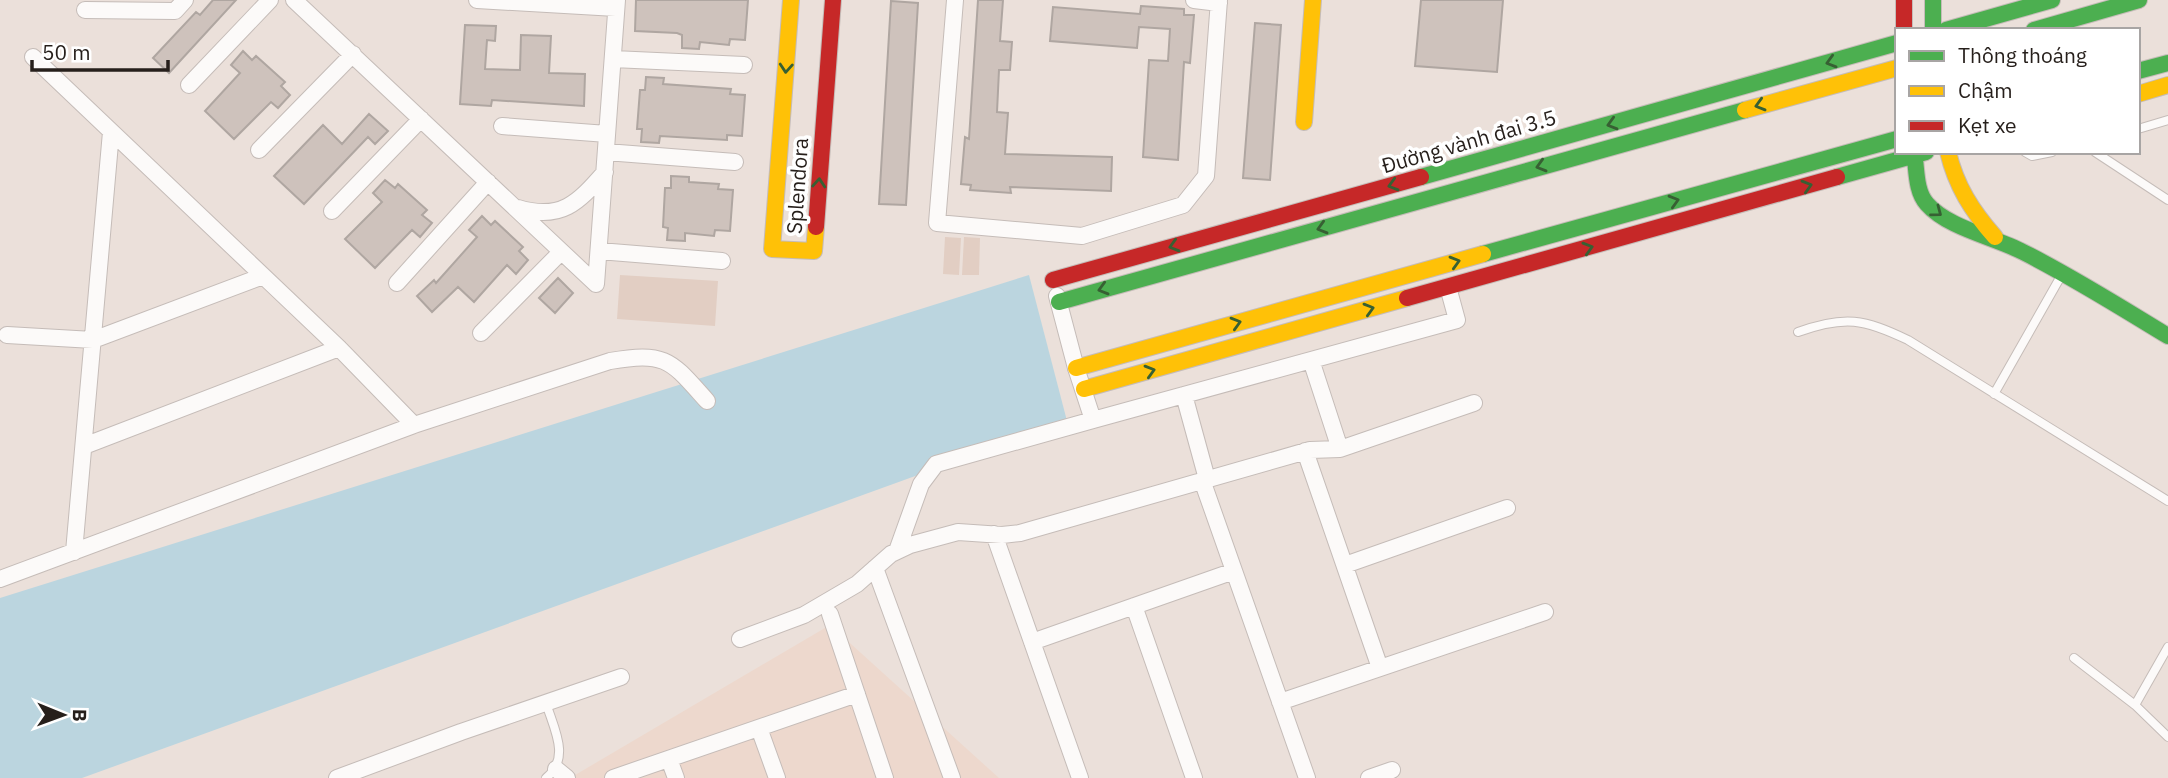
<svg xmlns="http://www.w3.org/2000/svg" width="2168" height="778" viewBox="0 0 2168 778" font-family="'IBM Plex Sans',sans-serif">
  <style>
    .built { fill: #edd8cd }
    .green { fill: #e2cec3 }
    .water { fill: #bbd5df }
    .building { fill: #cec2bc; stroke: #afa6a1; stroke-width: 2 }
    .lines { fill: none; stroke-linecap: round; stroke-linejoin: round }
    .lane-casing { stroke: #c5bcb8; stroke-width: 10 }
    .street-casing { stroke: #c5bcb8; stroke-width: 18 }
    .fast-casing { stroke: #c5bcb8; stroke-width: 18 }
    .slow-casing { stroke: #c5bcb8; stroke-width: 18 }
    .jam-casing { stroke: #c5bcb8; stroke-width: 18 }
    .lane { stroke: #fcfaf9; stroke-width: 8 }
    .street { stroke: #fcfaf9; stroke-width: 16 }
    .fast { stroke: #4caf50; stroke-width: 16 }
    .slow { stroke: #ffc107; stroke-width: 16 }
    .jam { stroke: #c62828; stroke-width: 16 }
    .oneway { stroke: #376033 }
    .labels { text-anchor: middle; stroke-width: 7; stroke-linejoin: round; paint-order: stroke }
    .street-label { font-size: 21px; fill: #261f1b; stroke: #fff }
  </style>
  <rect width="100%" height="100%" fill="#ebe0da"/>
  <path class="built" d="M830,625L999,778H570Z"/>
  <path class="green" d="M945,237L961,238L959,275L943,274Z
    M964,237L980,238L979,275H962Z
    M620,275L718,281L715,326L617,319Z"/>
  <path class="water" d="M1029,275L1067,421L82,778H0V598Z"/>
  <path class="building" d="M213,0H236L169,73L153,58L196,12L200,15Z
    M636,0H748L745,40L730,39L729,45L700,42L699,49L682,48V35L677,33L635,31Z
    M978,0H1003L1000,41L1012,42L1010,70H999L997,112L1008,113L1005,154L1112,157L1111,191L1010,187L1011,193L970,190L971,185L961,184L965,137L969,139Z
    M1421,0H1503L1497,72L1415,66Z
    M891,1L918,3L906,205L879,204Z
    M1141,6L1184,9V15H1194L1190,63L1184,62L1178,160L1143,157L1149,60L1168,61L1170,29L1139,27L1137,48L1050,41L1053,7L1140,14Z
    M1255,23L1281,25L1270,180L1243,178Z
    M465,25L496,26L495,41L487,40L485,69L520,70L521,35L551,36L549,73L585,74L584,106L492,100L491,106L460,104Z
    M243,51L252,60L256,56L285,82L281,86L290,95L278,108L271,102L234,139L205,111L240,73L231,65Z
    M646,77L664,78L663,84L731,89L730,94L745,95L742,136L727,135V140L660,136L659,143L641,142L642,129H637L640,90H645Z
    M369,114L388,131L375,144L368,137L304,204L274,176L323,125L342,144Z
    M671,176L689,177V182L719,184L718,189L733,190L730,231L715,230L714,236L685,233V241L667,240L668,228L663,227L665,188H671Z
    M385,180L395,188L398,184L427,210L422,215L432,223L420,237L412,230L375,268L345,239L382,202L373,193Z
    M482,216L491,225L495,221L523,247L519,251L528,260L516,274L507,265L474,302L458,287L432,312L417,296L434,280L436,283L477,237L469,230Z
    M558,278L573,293L555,313L539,298Z"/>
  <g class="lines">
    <g class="lane-casing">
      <path id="lane" d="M2138,129L2168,120
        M2025,152L2032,156L2052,152
        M2095,152L2168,200
        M1798,332C1845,315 1864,319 1908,340L2168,501
        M1994,394L2061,276
        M2168,647L2135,705L2168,737
        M2074,658L2135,705
        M546,778C571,758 554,729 546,703"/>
    </g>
    <g class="street-casing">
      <path id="street" d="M294,0L596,284
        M477,0L616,8
        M955,0L937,223L1082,236L1183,205L1206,176L1219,0
        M1194,0L1219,3
        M85,10L175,11L185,0
        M33,57L339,348L414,425
        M613,59L744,65
        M189,85L270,0
        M502,126L607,134
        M259,150L353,54
        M606,152L735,162
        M518,208C561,221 578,203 605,172
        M332,211L421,119
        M599,251L722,261
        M397,283L488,182
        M596,284L617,0
        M481,333L561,252
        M7,335L93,340L263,276
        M1311,360L1340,449
        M1184,395L1207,479
        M1093,420L1457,320L1448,287
        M84,446L339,348
        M1305,451L1380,668
        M1202,480L1307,778
        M994,534L1080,778
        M897,551L921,484L936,464L1093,420L1076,368L1057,296
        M74,552L111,132
        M1345,565L1507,508
        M875,568L952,778
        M0,579L414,425L610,361C667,351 671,361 707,401
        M1134,606L1194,778
        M830,614L885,778
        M740,639L804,615L857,584L891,554L910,545L958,532L1002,535L1020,533L1310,450L1340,449L1474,403
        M1032,642L1234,571
        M1280,702L1545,612
        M759,728L777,778
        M669,759L676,778
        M556,769L567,778
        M337,778L461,732L621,677
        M613,778L857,694
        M1369,778L1392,770"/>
    </g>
    <g class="fast-casing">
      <path id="fast" d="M1933,0V30
        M1946,30L2052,0
        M2034,30L2139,0
        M2138,71L2168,63
        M1914,152C1917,168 1915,191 1927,204C1948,228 1994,237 2023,252C2073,277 2120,307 2168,336
        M1421,177L1897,43
        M1837,177L1926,152
        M1483,254L1897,139
        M1059,302L1745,110"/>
    </g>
    <g class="slow-casing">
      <path id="slow" d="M791,0L772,249L814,251L816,227
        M2138,94L2168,85
        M1745,110L1897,68
        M1304,122L1313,0
        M1948,152C1956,186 1972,211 1995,237
        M1076,368L1483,254
        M1084,389L1407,298"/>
    </g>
    <g class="jam-casing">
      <path id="jam" d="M1904,0V30
        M816,227L833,0
        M1053,280L1421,177
        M1407,298L1837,177"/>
    </g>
    <use href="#lane" class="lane"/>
    <use href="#street" class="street"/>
    <use href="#fast" class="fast"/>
    <use href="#slow" class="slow"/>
    <use href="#jam" class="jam"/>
  </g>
  <defs><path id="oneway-chevron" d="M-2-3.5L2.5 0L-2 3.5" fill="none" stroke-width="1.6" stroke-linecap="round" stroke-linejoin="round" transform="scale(1.75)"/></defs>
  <g class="oneway">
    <use href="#oneway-chevron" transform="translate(1831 62) rotate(164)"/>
    <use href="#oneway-chevron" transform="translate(786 68) rotate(94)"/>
    <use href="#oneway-chevron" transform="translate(1760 105) rotate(164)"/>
    <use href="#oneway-chevron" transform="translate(1612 124) rotate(164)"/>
    <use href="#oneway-chevron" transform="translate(1541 166) rotate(164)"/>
    <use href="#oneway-chevron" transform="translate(819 183) rotate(-86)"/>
    <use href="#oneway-chevron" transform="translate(1393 185) rotate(164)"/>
    <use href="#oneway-chevron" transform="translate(1807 186) rotate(-16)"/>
    <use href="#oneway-chevron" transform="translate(1674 201) rotate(-16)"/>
    <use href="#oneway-chevron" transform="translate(1937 212) rotate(37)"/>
    <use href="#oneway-chevron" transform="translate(1322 228) rotate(164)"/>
    <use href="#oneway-chevron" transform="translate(1174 246) rotate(164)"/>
    <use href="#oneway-chevron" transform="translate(1588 248) rotate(-16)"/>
    <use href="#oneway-chevron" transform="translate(1455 262) rotate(-16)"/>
    <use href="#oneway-chevron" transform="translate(1103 289) rotate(164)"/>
    <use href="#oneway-chevron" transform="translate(1369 309) rotate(-16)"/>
    <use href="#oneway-chevron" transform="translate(1236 323) rotate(-16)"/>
    <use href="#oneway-chevron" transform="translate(1150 371) rotate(-16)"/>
  </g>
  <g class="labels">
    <g class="street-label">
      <text transform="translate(1469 142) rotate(-16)" y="7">Đường vành đai 3.5</text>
      <text transform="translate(798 186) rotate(-86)" y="7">Splendora</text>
    </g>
  </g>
  <rect x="1895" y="28" width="245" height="126" fill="#ffffff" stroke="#a8a5a4" stroke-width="2"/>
  <rect x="1909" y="51" width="35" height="10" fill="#4caf50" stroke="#a8a5a4" stroke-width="2"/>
  <text x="1958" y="63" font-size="21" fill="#261f1b">Thông thoáng</text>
  <rect x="1909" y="86" width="35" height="10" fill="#ffc107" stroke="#a8a5a4" stroke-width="2"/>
  <text x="1958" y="98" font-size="21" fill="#261f1b">Chậm</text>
  <rect x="1909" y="121" width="35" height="10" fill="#c62828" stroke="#a8a5a4" stroke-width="2"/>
  <text x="1958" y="133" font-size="21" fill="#261f1b">Kẹt xe</text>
  <g transform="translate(63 715) rotate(91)" stroke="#ffffff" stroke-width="5" paint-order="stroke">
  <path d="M0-5L12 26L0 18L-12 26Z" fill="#261f1b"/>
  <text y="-10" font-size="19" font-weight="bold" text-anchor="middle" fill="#261f1b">B</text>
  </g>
  <path d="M32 60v10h136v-10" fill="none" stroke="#261f1b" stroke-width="3.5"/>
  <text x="42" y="60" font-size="21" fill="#261f1b" stroke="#ffffff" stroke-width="5" paint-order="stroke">50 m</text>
</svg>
